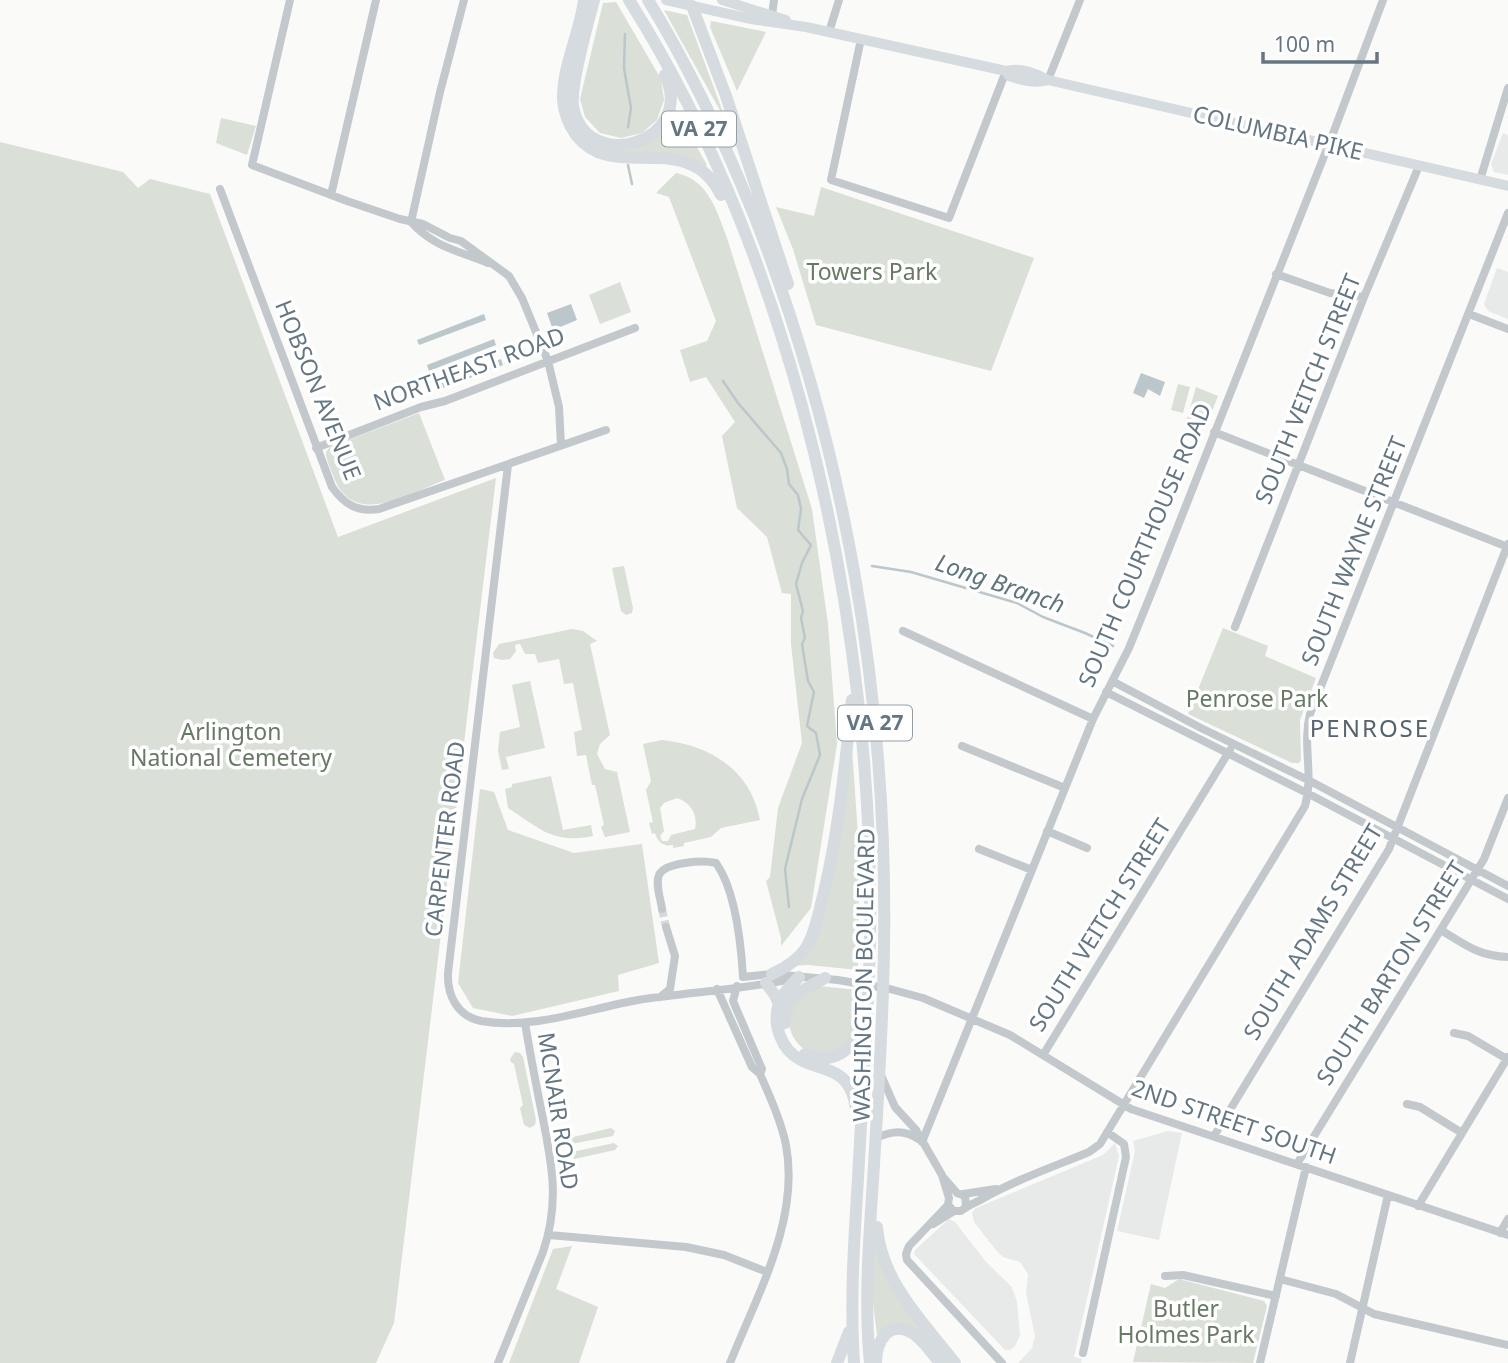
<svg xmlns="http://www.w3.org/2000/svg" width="1508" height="1363" viewBox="0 0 1508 1363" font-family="'Noto Sans',sans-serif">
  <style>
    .built { fill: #e8e9e9 }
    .green { fill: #dadfd7; fill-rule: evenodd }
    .water { fill: #bbc7cb }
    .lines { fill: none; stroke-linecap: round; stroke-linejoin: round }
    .stream { stroke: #bbc7cb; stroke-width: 2.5 }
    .minor-tunnel { stroke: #d5d9db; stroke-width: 8; stroke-dasharray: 8 4; stroke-linecap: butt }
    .minor { stroke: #c3c8cc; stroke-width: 8 }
    .major { stroke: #d6dbdf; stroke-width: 10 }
    .highway { stroke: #d6dbdf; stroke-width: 12 }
    .labels { text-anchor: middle; stroke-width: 7; stroke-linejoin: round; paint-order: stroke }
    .shield { fill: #fff; stroke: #939fa8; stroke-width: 2 }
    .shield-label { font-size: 21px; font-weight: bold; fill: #657683 }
    .street-label { font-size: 23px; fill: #657683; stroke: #fff }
    .park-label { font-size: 23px; fill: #687a64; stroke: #fff }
    .water-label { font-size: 24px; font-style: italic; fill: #60757c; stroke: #fff }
    .neighbourhood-label { font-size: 24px; letter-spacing: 2px; fill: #57646e; stroke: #fff }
  </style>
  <rect width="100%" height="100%" fill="#fafaf8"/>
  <path class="built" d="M1503,133L1508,135V175L1494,172L1491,164Z
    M1497,268L1508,272V319L1488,311L1484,304Z
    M1168,1131L1182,1133L1159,1240L1117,1231L1135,1151L1133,1141Z
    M1115,1143L1119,1156L1074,1357L1082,1359L1081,1363H1018L1032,1348L1035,1336L1026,1293L1028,1274L1020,1262L1003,1257L995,1249L974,1222L972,1213L976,1208L1103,1155Z
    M949,1219L955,1222L987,1263L1011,1286L1017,1301L1020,1336L1015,1346L1010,1350H1005L914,1254L915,1250Z"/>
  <path class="green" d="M616,2L661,79L664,100L657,120L642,133L621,138L600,133L585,117L580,99L603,3Z
    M664,10L687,15L727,123Z
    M711,21L766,32L737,91L710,27Z
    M674,107L707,165L704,167L632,156L601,146C639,148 662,148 674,107Z
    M221,118L256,126L247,155L216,143Z
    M0,142L123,172L138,188L150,179L210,194L338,537L496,478L394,1323L376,1363H0Z
    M676,173C708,179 717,211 727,238L812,509L828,624L837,744L811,908L781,946V938L766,881L770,877L778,808L802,743L791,644V594L782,593L767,537L737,508L722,436L735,422L706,377L690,382L680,350L707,341L716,321L669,197L656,193Z
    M821,187L1034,258L991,371L816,325L793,249L776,207L814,216Z
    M620,282L631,312L600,324L589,295Z
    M1178,384L1190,387L1183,413L1171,410Z
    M1196,387L1218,396L1207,424L1187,419Z
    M419,413L445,480C410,493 354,529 334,478C331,469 326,461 326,452L330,447Z
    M624,566L633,608L632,613L626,615L621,611L612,568Z
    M1223,628L1268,646L1265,656L1316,678L1300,720L1301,760L1299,763H1292L1188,714Z
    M572,629L583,631L597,641L590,644L610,735L600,744L597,754L605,769L617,772L630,832L605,837L601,827L604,825L595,785H592L586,755L577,756L574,732L582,730L573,683L564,684L559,659L538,663L535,654H525L520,644L515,645L516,651L510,659L502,660L494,658L493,653L499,644Z
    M530,681L545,748L506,757L509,769L502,770L498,751L500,732L520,727L512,685Z
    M662,740C710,745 751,770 760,820L721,828L711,837L684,843V846L673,848V845C663,847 658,842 655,833L652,834L649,823L653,822L646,790L651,781L643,744ZM677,798C691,803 698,814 695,829L671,835L668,841H662L660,836L664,831L660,808L664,803Z
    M852,748L859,850L858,970L808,965L791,966L806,955Z
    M551,776L563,830L591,825L593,836C552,844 541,829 508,808L505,789L512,787V784Z
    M480,789L494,792L508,830L574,853L642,844L659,963L618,975L619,991L512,1016L473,1008L458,983Z
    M819,986L858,990C858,1002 859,1017 856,1028C851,1045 829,1058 812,1053C789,1045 780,1012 799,995C804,991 813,988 819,986Z
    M515,1052L520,1053L523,1057L536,1120L535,1125L530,1128L524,1125L520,1108L523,1105L514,1064L511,1062L510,1059Z
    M611,1128L615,1131L613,1136L571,1144L567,1142L569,1138Z
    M614,1143L618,1146L615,1150L574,1159L570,1156L572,1152Z
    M572,1246L556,1289L598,1307L579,1363H509L553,1249Z
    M874,1246C887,1292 921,1326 950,1363H945L917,1330L888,1327L877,1335L872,1295Z
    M1179,1279L1264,1301L1267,1306L1253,1363L1133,1362L1151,1284L1165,1288Z"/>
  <path class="water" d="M571,304L577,320L553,330L547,313Z
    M484,314L486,320L419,345L417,340Z
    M494,339L496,345L429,371L427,365Z
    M501,359L503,365L436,391L434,385Z
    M1141,373L1165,382L1160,396L1148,389L1144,398L1133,393Z"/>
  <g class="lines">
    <path class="stream" d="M625,34L624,68L631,108L628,127
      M628,165L632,184
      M723,381L738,403L781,453L787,469L789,484L798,495L801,509L798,530L811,545L802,563L796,584L803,611L801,618L805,638L802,644L808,681L814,692L807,726L816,733L820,755L802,799L785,869L789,907
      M872,566L911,572L1017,603L1043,617L1085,633L1113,646"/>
    <path class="minor-tunnel" d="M662,909L666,927"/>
    <path class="minor" d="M290,0L252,165L347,201L400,219L423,224L450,238L461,241L509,276L522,298L548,361L559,407L561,445
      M772,15L774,0
      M829,32L839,0
      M861,39L831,180L949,218L1006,71
      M1048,80L1080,0
      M1480,180L1508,88
      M220,189L332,487C345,505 357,512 379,509L606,430
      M331,195L376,0
      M411,222L440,92L464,0
      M411,222C434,247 456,250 488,263
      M1276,274L1330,293L1364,297
      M1469,314L1508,329
      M1214,432L1508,547
      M316,448L421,407L445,401L635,328
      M508,465L448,973C447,995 457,1016 481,1021C533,1030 587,1009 638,1000C688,992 742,990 791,979
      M1235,627L1364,297L1419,166
      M903,631L1093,719
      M1112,681L1201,728L1310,781L1508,886
      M1106,692L1309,794L1508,899
      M962,746L1065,788
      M1047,831L1087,848
      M979,849L1032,870
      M662,909C661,900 655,884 659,875C665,862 703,860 716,863C736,891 741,943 743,977L772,974L838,980L890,989L923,998L1010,1035L1131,1109L1508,1235
      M1441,930C1465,945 1479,956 1508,957
      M717,989L752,1067L760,1074
      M660,997L670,989L675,956L666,927
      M1454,1033L1468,1036L1507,1059
      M1043,1055L1230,750
      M881,1075L895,1107L916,1130L942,1175L949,1198L948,1205L954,1211H961C968,1205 975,1203 984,1198C1017,1179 1053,1167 1089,1152L1100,1144L1305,806C1314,774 1302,745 1310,714L1508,213
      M1407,1104L1420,1107L1462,1133
      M1214,1136L1389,849L1508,544
      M876,1138C892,1131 904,1129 920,1140
      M922,1142L1093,719L1129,648L1153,589L1334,131L1383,0
      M1297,1164L1484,859L1508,798
      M944,1178L957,1193L965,1196L966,1205
      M963,1194L996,1189
      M948,1205L909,1246L906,1254L907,1260L1002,1363
      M1418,1206L1508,1057
      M933,1224L954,1211
      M1500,1233L1508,1219
      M549,1235L686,1247L724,1255L767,1272
      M1165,1276L1183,1275L1276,1296
      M1280,1279L1336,1294L1374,1314L1508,1345
      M1083,1353L1126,1157L1124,1144L1107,1132
      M498,1363L543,1252C560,1202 552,1164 542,1114C536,1084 530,1054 525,1023
      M730,1363C757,1295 800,1220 786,1145C781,1121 770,1097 760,1074L762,1069L733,1001L737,986
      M1260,1363L1306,1167
      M1350,1363L1388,1195"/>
    <path class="major" d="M666,0L751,19L806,27L1006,71C1019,67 1036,73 1048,80
      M722,0L786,20
      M1006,71L1009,76C1021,80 1035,84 1048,80L1087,89L1508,186"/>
    <path class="highway" d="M584,0C580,33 562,67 563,100C564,113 569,125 576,135C605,172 650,149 687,163C703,168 714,181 721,195
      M594,0C588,22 570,86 573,106C585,176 697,143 665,75
      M629,0C796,264 875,629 870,940C868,1020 862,1100 858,1179C854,1241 850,1301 854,1363
      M648,0C690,68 724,141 754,215C845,447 888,698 884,947C883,1025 878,1102 873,1180C869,1241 864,1302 870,1363
      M692,6L726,96L788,284
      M772,974C785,968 798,960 806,948C816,932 819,910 824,892C839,829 845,765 852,700
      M799,977C791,985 783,993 779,1003C772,1024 781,1050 801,1060C814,1067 830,1068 841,1077C852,1086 855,1098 856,1111
      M766,983L775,995L779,1004
      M785,1023C784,997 805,988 825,978
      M805,1054C832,1066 855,1050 862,1024
      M877,1227C881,1281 923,1322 955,1363
      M837,1363L849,1332
      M876,1363C876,1341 889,1318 914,1334C924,1341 932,1353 940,1363"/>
  </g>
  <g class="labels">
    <g class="shield">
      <rect x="662" y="111.5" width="74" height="35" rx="5"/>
      <rect x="838" y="705.5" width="74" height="35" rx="5"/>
    </g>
    <g class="shield-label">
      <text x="699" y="136">VA 27</text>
      <text x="875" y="730">VA 27</text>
    </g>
    <g class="street-label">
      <text transform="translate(1278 133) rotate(13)" y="8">COLUMBIA PIKE</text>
      <text transform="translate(469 369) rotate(-20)" y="8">NORTHEAST ROAD</text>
      <text transform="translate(1308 389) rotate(-68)" y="8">SOUTH VEITCH STREET</text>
      <text transform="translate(318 390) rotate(68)" y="8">HOBSON AVENUE</text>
      <text transform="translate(1145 545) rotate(-67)" y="8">SOUTH COURTHOUSE ROAD</text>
      <text transform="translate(1354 551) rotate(-68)" y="8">SOUTH WAYNE STREET</text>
      <text transform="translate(445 839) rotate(-83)" y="8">CARPENTER ROAD</text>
      <text transform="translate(1100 925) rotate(-58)" y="8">SOUTH VEITCH STREET</text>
      <text transform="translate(1313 932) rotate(-59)" y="8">SOUTH ADAMS STREET</text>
      <text transform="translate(1391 973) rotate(-58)" y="8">SOUTH BARTON STREET</text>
      <text transform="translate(864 975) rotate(-89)" y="8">WASHINGTON BOULEVARD</text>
      <text transform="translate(558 1111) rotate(81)" y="8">MCNAIR ROAD</text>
      <text transform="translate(1234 1122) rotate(19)" y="8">2ND STREET SOUTH</text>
    </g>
    <g class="park-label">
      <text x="872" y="280">Towers Park</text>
      <text x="1257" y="707">Penrose Park</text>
      <text x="231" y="740">Arlington<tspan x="231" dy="26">National Cemetery</tspan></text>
      <text x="1186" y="1317">Butler<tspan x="1186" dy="26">Holmes Park</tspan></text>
    </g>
    <g class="water-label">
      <text transform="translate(1000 584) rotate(19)" y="8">Long Branch</text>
    </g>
    <g class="neighbourhood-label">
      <text x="1370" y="737">PENROSE</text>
    </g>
  </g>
  <path d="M1263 52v10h114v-10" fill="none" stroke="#657683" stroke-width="3.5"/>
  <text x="1274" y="52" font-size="21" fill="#657683" stroke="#ffffff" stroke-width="5" paint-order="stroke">100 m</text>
</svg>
